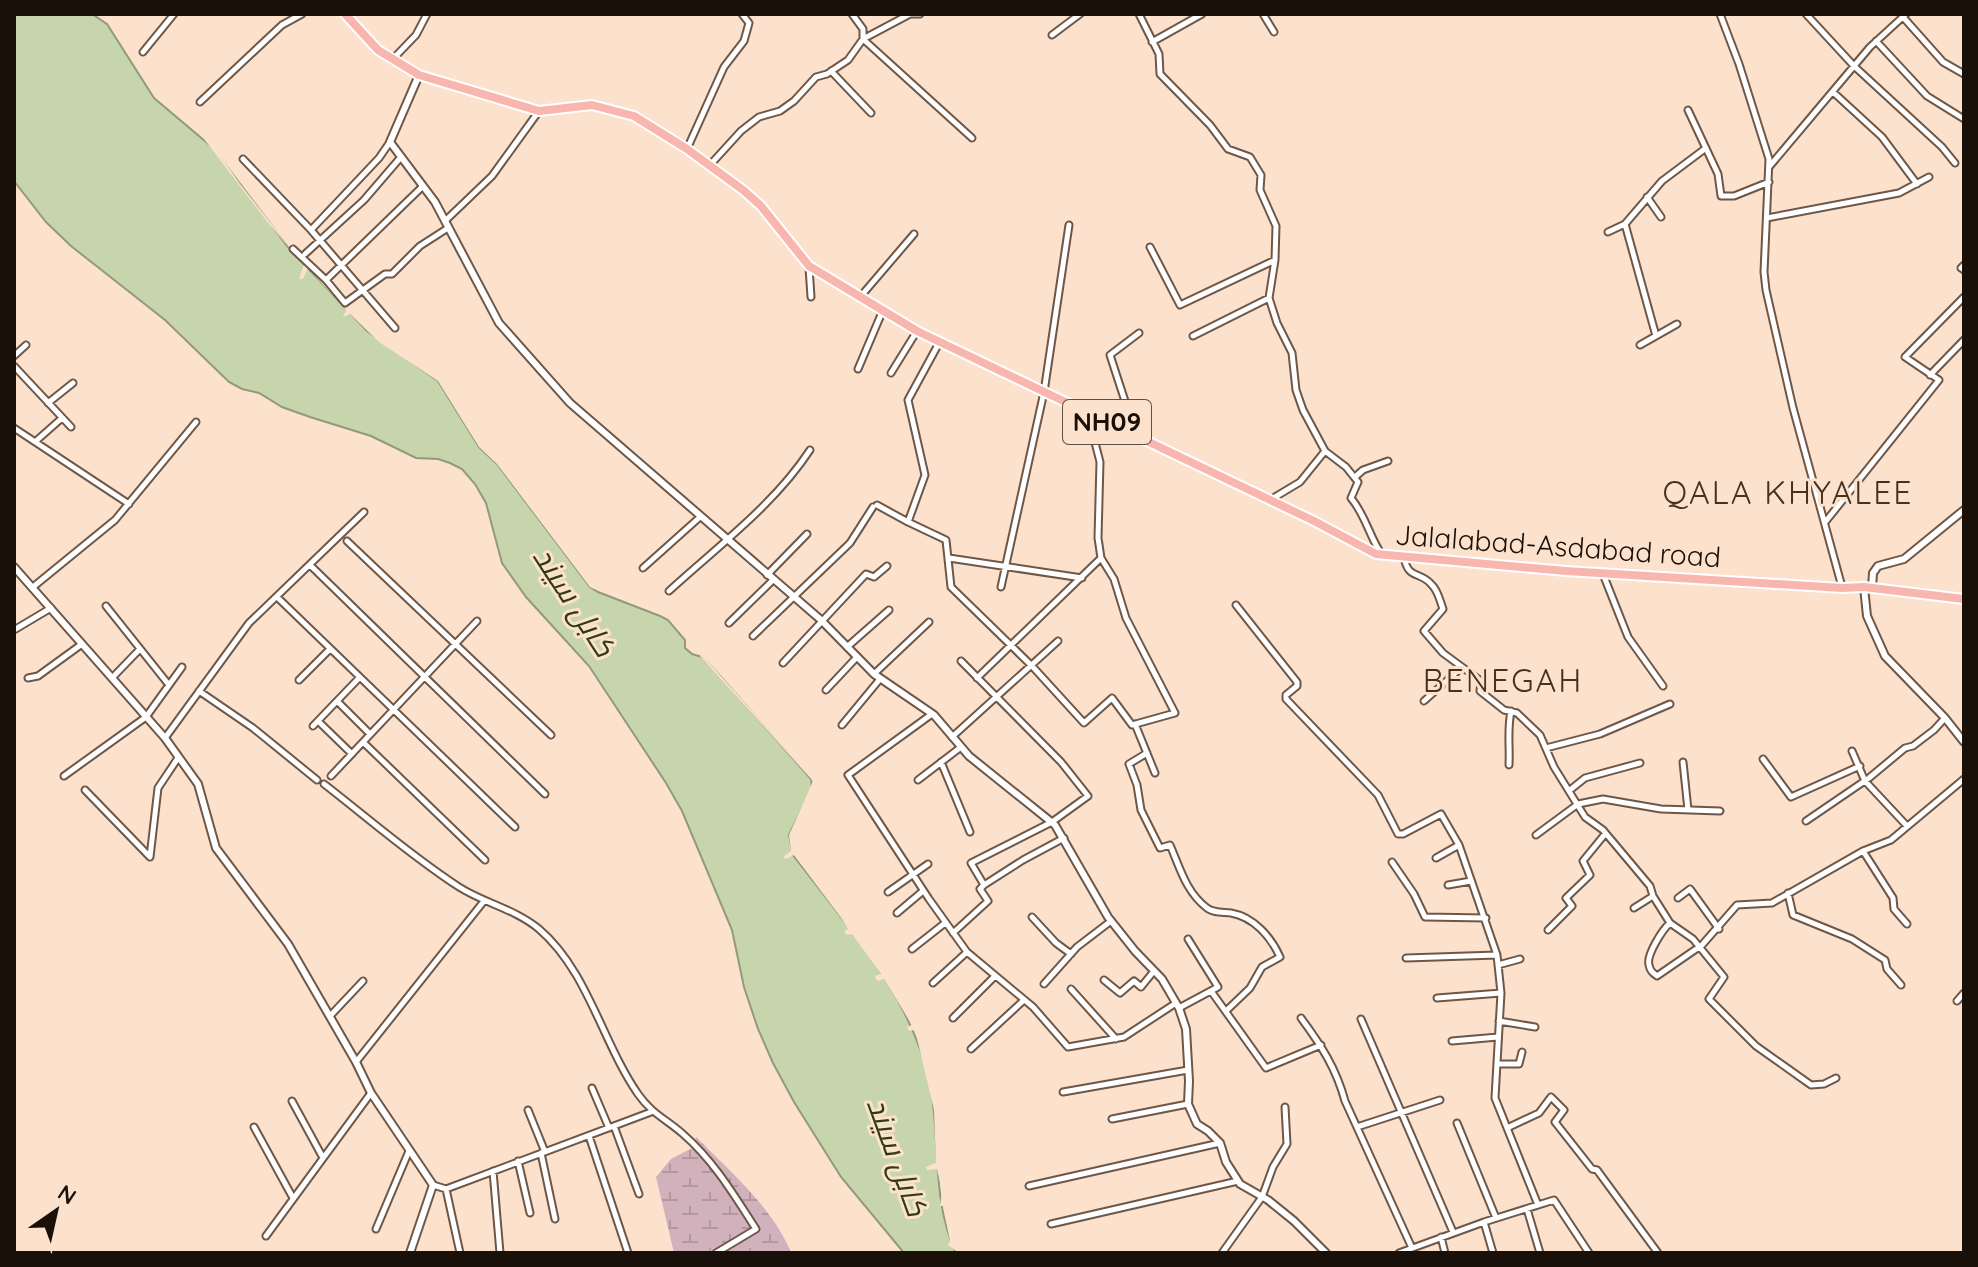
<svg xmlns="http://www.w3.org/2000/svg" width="1978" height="1267" viewBox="0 0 1978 1267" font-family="Quicksand,Cairo,sans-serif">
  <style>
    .wetland { fill: url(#wetland-marsh) }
    .water { fill: #c7d5ad; stroke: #939a7c; stroke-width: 2 }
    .pier { fill: #fce1cd }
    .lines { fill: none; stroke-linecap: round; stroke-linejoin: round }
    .minor-casing { stroke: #6e5746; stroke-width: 9 }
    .tertiary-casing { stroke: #6e5746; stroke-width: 10 }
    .primary-casing { stroke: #fff; stroke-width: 12 }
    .minor { stroke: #fff; stroke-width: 5 }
    .tertiary { stroke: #fff; stroke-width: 6 }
    .primary { stroke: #f9b6af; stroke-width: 8 }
    .labels { text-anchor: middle; stroke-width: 6; stroke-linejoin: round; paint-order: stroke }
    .shield { fill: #fce1cd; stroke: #5d4f44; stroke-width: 2 }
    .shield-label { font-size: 26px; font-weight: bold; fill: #191009 }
    .street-label { font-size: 28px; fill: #191009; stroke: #fce1cd }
    .water-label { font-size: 30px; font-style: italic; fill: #2f3c0e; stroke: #fce1cd }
    .quarter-label { font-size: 32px; letter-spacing: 2px; fill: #463221; stroke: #fce1cd }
  </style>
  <defs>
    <pattern id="wetland-marsh" width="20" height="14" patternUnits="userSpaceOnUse" patternTransform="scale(2)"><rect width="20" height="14" fill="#d1b1bc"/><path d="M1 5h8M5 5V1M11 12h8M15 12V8" fill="none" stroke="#b397a0"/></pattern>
  </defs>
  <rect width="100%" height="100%" fill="#fce1cd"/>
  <path class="wetland" d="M696,1137C729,1170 774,1209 791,1253H674L656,1177L671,1159L694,1147Z"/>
  <path class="water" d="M14,14H92L107,24L154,98L212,147L288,247L367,331L438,381L479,447L497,464L590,587L598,592L660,616L668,620L685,640V648L692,654L702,657L721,677L811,779L812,788L789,835L793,855C846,925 912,996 930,1084C941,1140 931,1200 956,1253H904L841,1177L794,1102L773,1063L758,1029L744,987L732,930L682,811L666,783L589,666L526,597L502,563L486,503L475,484L462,469L450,463L438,459L416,458L371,436L310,417L282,407L259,393L242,389L229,382L165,320L71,246L46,222L14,181Z"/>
  <path class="pier" d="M195,127L215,148L240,184L288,245L357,317L381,339L442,380L483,445L501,462L596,590L590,587L497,464L479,447L438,381L379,342L350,314L343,317L346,310L308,268L303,279H299L304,264L268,223Z
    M701,654L816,782V789L793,836V845L882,970L920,1032L937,1100L941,1168L950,1228L959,1253L948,1245L950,1241L943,1206H940L942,1192L937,1169L927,1170L926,1167L936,1163L934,1110L916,1034L914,1030L909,1031L907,1027L912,1025L884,979L877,981L875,976L881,974L852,934L847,935L844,931L848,929L842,919L794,855L786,859L783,857L791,851L789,835L813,781L700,656Z"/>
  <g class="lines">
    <g class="minor-casing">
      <path id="minor" d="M852,14L863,29V39L972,138
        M1139,14L1159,54L1160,74L1210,125L1228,149L1250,157L1261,175L1260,190L1276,226L1275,260L1269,298L1277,323L1292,353L1296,390L1303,410L1325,451L1346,467L1358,482L1351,498C1366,516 1369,536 1382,555
        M1263,14L1274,32
        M1720,14L1739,64L1769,159L1764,272L1766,290L1793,408L1842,587
        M1806,14L1854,66L1942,147L1955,163
        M1903,17L1943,62L1964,74
        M1052,35L1080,14
        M1876,41L1927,96L1964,119
        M1152,42L1202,14
        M143,52L174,14
        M392,60L416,35L427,14
        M831,71L871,113
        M1833,92L1882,137L1917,184
        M200,102L282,25L302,14
        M1688,110L1718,174L1721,196H1734L1769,182
        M687,149L724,67L744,41L749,23L742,14
        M243,159L311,230L395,328
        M710,165L741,131L759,117L780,111L794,101L816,77L827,74L848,60L863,39L910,14H920
        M1769,167L1870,47L1906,14
        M1647,197L1661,217
        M1767,218L1899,193L1929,177
        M445,221L492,176L539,111
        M1625,224L1656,336
        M311,230L379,158L390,142
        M1608,232L1625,224L1662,181L1706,148
        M1150,247L1180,305L1275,260
        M293,249L326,280L345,303L385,274H392L420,246L448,228
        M305,254L364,200L401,157
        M1964,265L1961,268L1964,270
        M809,267L811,297
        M326,280L423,186
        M861,296L914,234
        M1193,336L1269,298
        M939,343L908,400L925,475L908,522L946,540L951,587L1032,666L1084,723L1112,698L1132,725L1175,713L1126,618L1114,579L1101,558L1098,538L1100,462L1090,423L1091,415
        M1640,345L1677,324
        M14,356L26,345
        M14,366L71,427
        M858,369L883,310
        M891,373L917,331
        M1930,375L1964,340
        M48,403L73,383
        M14,428L129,504
        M1136,435L1110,355L1139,333
        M36,441L62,418
        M1355,477L1363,470L1388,461
        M1270,500L1300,482L1325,451
        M877,505L908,522
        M1826,521L1939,380L1905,357L1964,297
        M347,541L551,735
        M1404,557C1408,580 1420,571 1431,584C1438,590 1440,601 1443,609L1424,631L1443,653L1481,681L1480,691L1504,710L1517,713L1540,735L1554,767L1585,817L1603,830L1650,886L1653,896L1670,923L1693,939L1724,977L1709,999L1756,1046L1811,1085L1824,1084L1836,1078
        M949,558L1082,578
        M310,565L545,794
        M643,568L700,517
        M1603,574L1628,637L1663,686
        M767,575L807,534
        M33,587L115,520L196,422
        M1001,587L1044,392L1069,225
        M669,591C717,547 774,505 810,450
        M277,597L515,827
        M1236,605L1297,682V686L1286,695V699L1378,795L1398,834H1403L1441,814L1459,845L1497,955L1501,993L1495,1098L1538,1205
        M106,606L169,685
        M729,623L773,580
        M14,630L51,608
        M753,636L850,543L873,507
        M847,647L889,610
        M783,663L866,574L874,577L887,566
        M874,674L929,622
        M28,678L38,676L82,644
        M112,678L139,650
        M977,678L1101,558
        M299,680L330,649
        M826,690L857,657
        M199,691L253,728L317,780
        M337,701L370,734
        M1424,701L1461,668
        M932,714L848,775L929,899L967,952L1033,1007L1068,1047L1124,1037L1176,1003
        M318,721L352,754
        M1135,724L1155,773
        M842,725L880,679
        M313,726L360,677
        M952,737L1058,641
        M165,738L249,623L364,512
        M363,742L485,860
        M1546,748L1600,734L1670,704
        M1852,751L1865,781L1907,826
        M1147,753L1129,764L1137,785L1141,810L1160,848L1170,845C1180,868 1186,892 1207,908C1213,913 1223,912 1231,913C1254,917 1271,937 1280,957L1262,967L1250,988L1226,1011
        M1763,759L1791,797L1860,766
        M941,762L970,832
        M1683,762L1688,810
        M1509,765C1510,745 1507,731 1511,711
        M64,776L146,717L182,667
        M331,776L477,621
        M918,780L961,747
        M324,784C368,818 411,856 459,887C484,903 515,909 539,929C588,971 602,1042 638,1094C652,1114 666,1119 683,1134C714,1161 734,1195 756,1229L716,1253
        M85,790L150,857L158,788L178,758
        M1570,790L1585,778L1640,763
        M1806,821L1869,778L1905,748L1913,746L1934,730L1945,718
        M1536,835L1578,804L1603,799L1661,809L1720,811
        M1863,851L1893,898L1894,909L1907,924
        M1436,858L1459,845
        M1392,862L1414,894L1425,917L1486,918
        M984,885L1023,860L1064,838
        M1448,885L1471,881
        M888,892L928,864
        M1788,893L1793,915L1852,939L1885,960L1887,969L1901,985
        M1678,898L1690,889L1719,929
        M1634,908L1653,896
        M897,913L923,891
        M1032,917L1056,943L1071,954
        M1670,923C1663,929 1646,955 1649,965C1650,971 1653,973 1657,976L1702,945L1737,905L1772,903L1863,851L1891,840L1964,779
        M1548,930L1572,906L1566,898L1590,875L1583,861L1605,834
        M953,933L988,901L980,889L984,885L971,863L1052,822L1088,796L1061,762L961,661
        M912,949L945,923
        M1406,958L1497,955
        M1498,965L1520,959
        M1104,980L1120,993L1134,981L1141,987L1154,971
        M933,983L967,952
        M1044,984L1077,947L1111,921
        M1071,989L1116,1039
        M1211,991L1266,1068L1321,1045
        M1437,998L1501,993
        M1957,1001L1964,993
        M1179,1008L1218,987L1188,939
        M330,1016L363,981
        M953,1018L995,976
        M1301,1018C1321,1045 1336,1068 1345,1101L1412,1248
        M1361,1019L1453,1232
        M1499,1021L1535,1027
        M1452,1041L1498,1037
        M971,1049L1024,1000
        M356,1062L484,901
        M1497,1064H1519L1522,1052
        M592,1088L609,1128
        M1063,1092L1188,1070
        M292,1101L322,1156
        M528,1110L545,1152
        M1112,1119L1188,1104
        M1457,1123L1496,1218
        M614,1126L639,1194
        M254,1127L293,1198
        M1357,1127L1440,1100
        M1507,1128L1539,1113L1551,1097L1564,1110L1555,1122L1592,1169L1597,1170L1658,1253
        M589,1136L628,1253
        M541,1153L555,1219
        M518,1161L530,1213
        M493,1171L500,1253
        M433,1185L446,1189L651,1112
        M1029,1186L1220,1143
        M446,1189L460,1253
        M1527,1209L1540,1253
        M1484,1222L1493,1253
        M1051,1224L1238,1181
        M376,1229L409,1151
        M266,1236L371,1093
        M1441,1237L1445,1253
        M1222,1253L1262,1197L1273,1167L1287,1144L1285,1107
        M1399,1253L1484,1222L1554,1200L1589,1253"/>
    </g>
    <g class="tertiary-casing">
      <path id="tertiary" d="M419,75L390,142L435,202L499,323L570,403L821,620L874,674L934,715L969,756L1055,825L1108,917L1135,951L1162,979L1179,1008L1186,1029L1189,1081L1188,1104L1197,1124L1208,1131L1220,1143L1226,1162L1240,1184L1268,1200L1294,1221L1326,1253
        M14,567L165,738L198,784L216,848L288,944L356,1062L371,1093L433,1185L410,1253
        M1864,587L1867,616L1885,656L1945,718L1964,742
        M1872,588L1873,573L1878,566L1904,559L1964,510"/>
    </g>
    <g class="primary-casing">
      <path id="primary" d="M345,14L378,50L419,75L539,111L592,105L634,116L687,149L743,190L761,206L809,266L917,331L1314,521L1376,554L1566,571L1842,588L1864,587L1964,599"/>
    </g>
    <use href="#minor" class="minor"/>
    <use href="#tertiary" class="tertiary"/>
    <use href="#primary" class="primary"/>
  </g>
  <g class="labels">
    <rect class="shield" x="1063" y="400" width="88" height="44" rx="6"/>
    <g class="shield-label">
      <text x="1107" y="431">NH09</text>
    </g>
    <g class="street-label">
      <text transform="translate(1558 546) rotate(4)" y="10">Jalalabad-Asdabad road</text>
    </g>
    <g class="water-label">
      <text transform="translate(574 602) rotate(57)" y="10">کابل سيند</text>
      <text transform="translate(897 1157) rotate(70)" y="10">کابل سيند</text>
    </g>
    <g class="quarter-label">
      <text x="1788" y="504">QALA KHYALEE</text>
      <text x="1503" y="692">BENEGAH</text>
    </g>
  </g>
  <rect width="1978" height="1267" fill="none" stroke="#191009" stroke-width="32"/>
  <g transform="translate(56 1211) rotate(34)" stroke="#fce1cd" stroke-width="6" paint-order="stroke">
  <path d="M0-6L14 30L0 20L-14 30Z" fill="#191009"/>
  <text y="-12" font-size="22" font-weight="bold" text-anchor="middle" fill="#191009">N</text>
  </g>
</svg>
